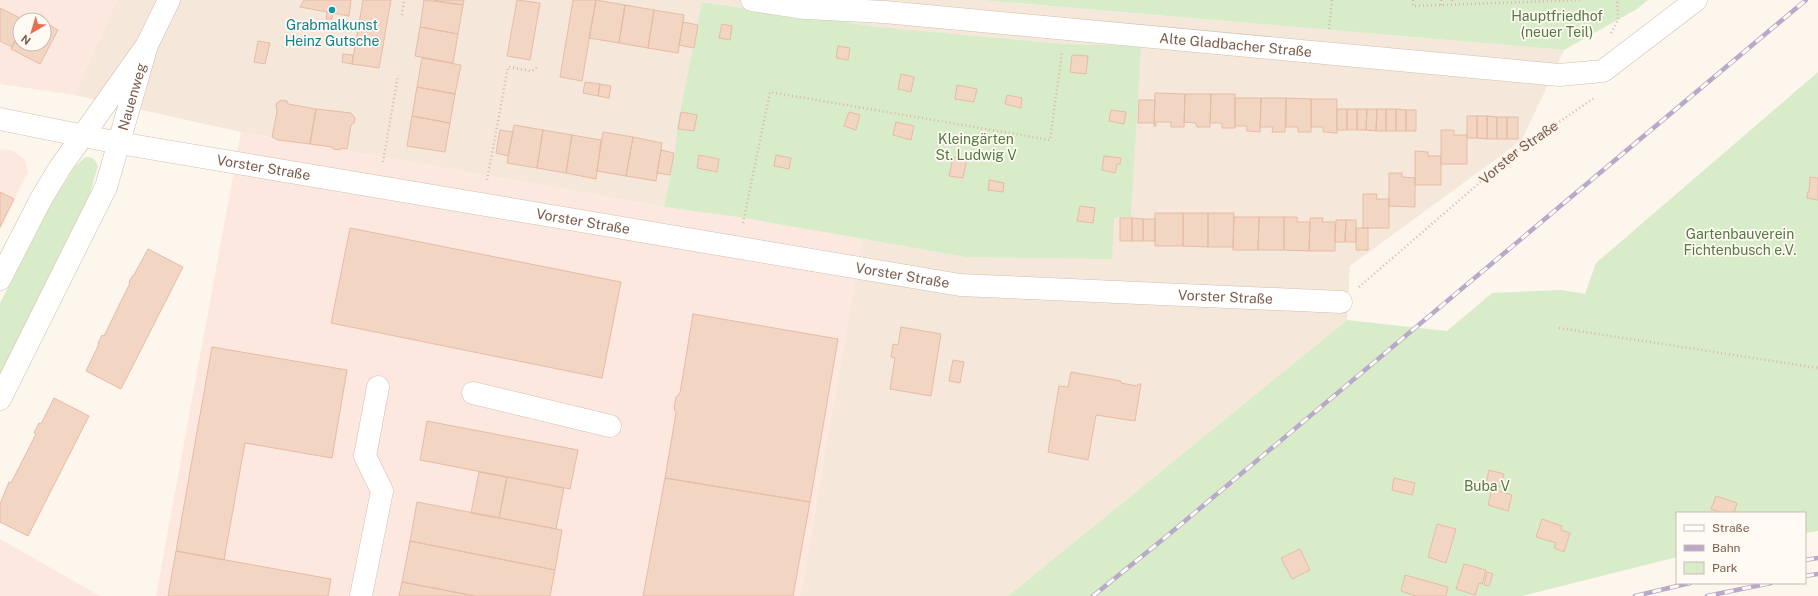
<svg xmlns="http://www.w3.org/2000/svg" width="1818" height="596" viewBox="0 0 1818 596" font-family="'Public Sans',sans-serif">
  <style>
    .residential { fill: #f5e8da }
    .commercial { fill: #fde8e0; fill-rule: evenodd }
    .green { fill: #d8ecc9 }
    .building { fill: #f3d5c3; stroke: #e6bba3 }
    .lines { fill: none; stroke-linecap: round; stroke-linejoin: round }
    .minor-casing { stroke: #d1beb0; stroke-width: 23 }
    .path { stroke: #d9b8a5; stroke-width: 2.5; stroke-dasharray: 1 3; stroke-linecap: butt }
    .minor { stroke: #fff; stroke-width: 22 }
    .rail-casing { stroke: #b9a8c9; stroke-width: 4.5 }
    .rail { stroke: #fffaf3; stroke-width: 3; stroke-dasharray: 9; stroke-linecap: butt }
    .culture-dot { fill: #0f9aa8; stroke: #fffaf3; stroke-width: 1.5 }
    .labels { text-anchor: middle; stroke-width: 3.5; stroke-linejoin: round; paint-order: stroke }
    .park-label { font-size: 14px; fill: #537a41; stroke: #fffaf3 }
    .culture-label { font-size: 14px; fill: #0d838f; stroke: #fffaf3 }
    .street-label { font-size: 14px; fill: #7a5c4d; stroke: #fffaf3 }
  </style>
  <rect width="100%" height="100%" fill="#fdf6ec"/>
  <path class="residential" d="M117,0H979L1564,50L1522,140L1350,266L1347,320L1008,596H800L862,239L965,257L1114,218L1131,217L1140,46L1064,44L880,27L703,2L677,128L675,152L664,207L241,132L74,95Z"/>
  <path class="commercial" d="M0,0H117L74,95L0,84ZM20,20H44V44H20Z
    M241,132L664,207L744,218L862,239L800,596H156Z
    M0,149L14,151L25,160L28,172L0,230Z
    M0,539L100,596H0Z"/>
  <path class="green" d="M980,0H1648L1637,9L1564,50Z
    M702,2L880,27L1064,44L1141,46L1131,217L1114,218L1112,259L965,257L744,218L664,207L675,152L677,128Z
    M1818,72V531L1805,533V513H1677V557L1522,596H1008L1347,320L1447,331L1492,293L1561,290L1585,294L1596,263Z
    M85,157C93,157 95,159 98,166L84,214L0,378V303L52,202L74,168Z"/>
  <path class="building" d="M304,0H351L349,16L300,7Z
    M363,0H391L379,68L352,64Z
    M424,0L463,5L458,34L420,27Z
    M433,0H464L463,5Z
    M517,0L540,3L530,60L507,56Z
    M573,0H596L582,81L560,77Z
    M596,0L625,5L619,43L589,38Z
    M625,5L654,10L648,48L619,43Z
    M0,8L24,20H20V31L12,47L0,41Z
    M654,10L684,15L678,53L648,48Z
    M327,12L333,13L332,19H326Z
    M29,14L39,20H26Z
    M44,22L58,30L40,64L11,49L20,31V44H44Z
    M683,22L698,25L694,48L679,45Z
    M722,24L732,26L730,40L719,38Z
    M420,27L458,34L453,63L415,56Z
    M258,41L270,43L265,64L254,62Z
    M838,46L850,48L848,60L836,58Z
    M343,54L353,55L352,64L342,62Z
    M1072,55L1088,56L1086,74L1070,72Z
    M422,58L461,65L455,94L417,87Z
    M901,74L914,77L911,92L898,89Z
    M585,82L600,84L598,96L583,93Z
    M600,84L611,86L609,98L598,96Z
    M957,85L977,89L974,102L955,99Z
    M417,87L455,94L450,123L412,116Z
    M1155,93L1185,94L1184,127H1171V122H1156V126H1154Z
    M1185,94H1211L1210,127H1197L1196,123L1184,122Z
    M1211,94H1235V128H1222V123H1210Z
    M1007,95L1022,98L1021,108L1005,104Z
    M1235,98H1261L1260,132L1247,131V126H1235Z
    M1261,98H1286L1285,132H1272L1273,127H1260Z
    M1286,98L1311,99V132H1298V127H1286Z
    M1311,99H1337V133L1323,132V127H1311Z
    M281,100L287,101L288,104L316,109L310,144L278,140L272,137L277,112L276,104Z
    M1139,100H1155L1154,123H1138Z
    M316,109L351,113L355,118L354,123L351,125L347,149L342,148L340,150L333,149L332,147L310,144Z
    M1337,109H1347V130H1337Z
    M1347,109H1357V130H1347Z
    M1357,109H1367L1366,130H1357Z
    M1367,109H1377L1376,131L1366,130Z
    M1377,109H1386V131H1376Z
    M1386,109H1396V131H1386Z
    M1396,109L1406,110V131H1396Z
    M1111,110L1126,112L1124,124L1109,121Z
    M1406,110H1416V131H1406Z
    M681,112L697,115L694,131L678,129Z
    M849,112L860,115L856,130L844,126Z
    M412,116L450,123L445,152L407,146Z
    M1467,116H1477V138H1467Z
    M1477,116H1487V139L1477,138Z
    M1487,116L1497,117V139H1487Z
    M1497,117H1507V139H1497Z
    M1507,117H1518V139H1507Z
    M896,122L914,126L911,140L893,135Z
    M514,125L543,130L537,168L507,163Z
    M500,130L513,132L508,156L496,153Z
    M543,130L572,135L566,173L537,168Z
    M1441,130H1454V135H1467V164H1441Z
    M603,132L633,137L626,176L597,171Z
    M572,135L601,140L596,179L566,173Z
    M633,137L662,143L656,181L626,176Z
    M661,150L674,153L670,175L657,173Z
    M1415,151L1428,152V156H1441V185H1415Z
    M699,155L719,159L717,172L697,168Z
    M776,155L791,158L789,169L774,166Z
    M1104,156L1121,158L1120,164H1117L1115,173L1102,170Z
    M953,157L967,159L963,178L949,176Z
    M1389,173H1402V177L1415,178V207L1389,206Z
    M1810,177L1818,178V200L1807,198L1808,192H1809Z
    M989,180L1004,183L1003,192L988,190Z
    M0,192L14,199L0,227Z
    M1363,194H1377L1376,199H1389V228H1363Z
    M1080,206L1095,208L1093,223L1077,221Z
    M1155,213H1183V246H1155Z
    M1183,213H1208V247L1183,246Z
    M1208,213H1234L1233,247H1208Z
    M1234,217H1259L1258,250H1233Z
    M1259,217H1284V250H1258Z
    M1284,217H1297V222H1310L1309,251L1284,250Z
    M1120,218H1132V241H1120Z
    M1132,218L1143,219V241H1132Z
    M1310,218H1323L1322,222H1335V251H1309Z
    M1143,219H1155V241H1143Z
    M1336,220H1346L1345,242H1335Z
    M1346,220H1356V242H1345Z
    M350,228L621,282L602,378L331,323Z
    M1356,228H1368V250H1356Z
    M148,249L183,267L121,389L86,371L99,344L98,343L102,335L104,336L130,283L129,282L133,275H134Z
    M693,314L838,339L810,502L665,478L676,413L674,408L676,397L680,393Z
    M901,327L941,334L931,396L890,389L895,358L891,357L893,344L898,345Z
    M212,347L347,370L332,458L245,443L224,560L176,551Z
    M953,360L964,362L960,383L949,381Z
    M1071,372L1121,381V383L1137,386L1138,384H1141L1135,421L1096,415L1088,460L1048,452L1059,386L1068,387Z
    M54,398L89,416L28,536L0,522V504L9,482L11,483L36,434L34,433L39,423L41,424Z
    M427,421L578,450L570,489L420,460Z
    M1489,470L1504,474L1501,487L1486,484Z
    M479,472L507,477L499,518L471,513Z
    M507,477L564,488L556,529L499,518Z
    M665,478L810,502L793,596H643Z
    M1394,478L1415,483L1412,495L1392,490Z
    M1492,489L1512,495L1508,511L1488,505Z
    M1716,496L1737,503L1734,513H1722L1711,509Z
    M417,502L562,530L555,570L410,541Z
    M1542,519L1562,526L1561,530L1570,533L1564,552L1554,548L1556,543L1536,537Z
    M1437,524L1456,529L1446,563L1428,557Z
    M410,541L555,570L550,596H475L402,582Z
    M1300,549L1310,570L1292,579L1281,558Z
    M176,551L331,579L328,596H168Z
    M1464,564L1486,570L1482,584L1479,583L1475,595L1456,589Z
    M1487,572L1493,574L1489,586L1484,585Z
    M1405,575L1448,587L1446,596H1416L1401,591Z
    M402,582L475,596H399Z"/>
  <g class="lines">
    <g class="minor-casing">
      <g id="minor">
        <path id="s2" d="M752,0L805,8L885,12L1559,75L1603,71L1696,0"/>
        <path id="s3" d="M0,119L119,143L960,285L1341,302"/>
        <path d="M0,279L41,199L59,169L147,45L169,0"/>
        <path d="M473,393L610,426"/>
        <path id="s4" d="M0,399L106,187L147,45"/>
        <path d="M361,596L382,491L365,456L378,387"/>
      </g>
    </g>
    <g class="path">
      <path d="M1413,0V6L1581,0"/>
      <path d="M1441,0V5"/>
      <path d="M1452,0V4"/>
      <path d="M402,15L404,0"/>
      <path d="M1329,29L1332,0"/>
      <path d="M1611,33L1618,20L1617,0"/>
      <path d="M383,162L398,75"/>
      <path d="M487,180L508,67L532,71L539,66"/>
      <path d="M743,223L770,92L1050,140L1062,52"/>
      <path id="s1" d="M1359,287L1514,153L1594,98"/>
      <path d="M1559,328L1818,368"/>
    </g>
    <use href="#minor" class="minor"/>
    <g class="rail-casing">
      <path id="rail" d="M1805,560L1818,558
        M1805,576L1818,574
        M1093,596L1167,536L1806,0
        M1635,596L1690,583
        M1707,596L1771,583"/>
    </g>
    <use href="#rail" class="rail"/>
  </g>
  <circle class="culture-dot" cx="332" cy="10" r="4"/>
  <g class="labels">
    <g class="park-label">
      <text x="1557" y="21">Hauptfriedhof<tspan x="1557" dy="16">(neuer Teil)</tspan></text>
      <text x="976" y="144">Kleingärten<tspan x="976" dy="16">St. Ludwig V</tspan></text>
      <text x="1740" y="239">Gartenbauverein<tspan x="1740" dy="16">Fichtenbusch e.V.</tspan></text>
      <text x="1487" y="491">Buba V</text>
    </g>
    <g class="culture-label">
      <text x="332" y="30">Grabmalkunst<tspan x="332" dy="16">Heinz Gutsche</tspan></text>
    </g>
    <g class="street-label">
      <text dy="5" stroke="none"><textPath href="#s2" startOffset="486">Alte Gladbacher Straße</textPath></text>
      <text dy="5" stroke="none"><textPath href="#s4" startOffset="331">Nauenweg</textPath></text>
      <text dy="5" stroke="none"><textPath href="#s1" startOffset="209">Vorster Straße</textPath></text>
      <text dy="5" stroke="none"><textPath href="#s3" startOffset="268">Vorster Straße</textPath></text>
      <text dy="5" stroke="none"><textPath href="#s3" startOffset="592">Vorster Straße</textPath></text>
      <text dy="5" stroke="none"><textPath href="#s3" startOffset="916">Vorster Straße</textPath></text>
      <text dy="5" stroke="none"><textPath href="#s3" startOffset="1240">Vorster Straße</textPath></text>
    </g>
  </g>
  <rect x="1676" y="512" width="130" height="72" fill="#fffaf3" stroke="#cabbb1"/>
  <rect x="1684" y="525" width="20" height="6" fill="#ffffff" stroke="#cabbb1"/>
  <text x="1712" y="532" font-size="12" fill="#7a5c4d">Straße</text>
  <rect x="1684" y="545" width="20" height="6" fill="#b9a8c9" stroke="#cabbb1"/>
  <text x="1712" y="552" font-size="12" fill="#7a5c4d">Bahn</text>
  <rect x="1684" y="562" width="20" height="12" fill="#d8ecc9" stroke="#cabbb1"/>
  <text x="1712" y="572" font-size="12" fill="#7a5c4d">Park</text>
  <g transform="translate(32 32) rotate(218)"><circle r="19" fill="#fffaf3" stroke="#cabbb1"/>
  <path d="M0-3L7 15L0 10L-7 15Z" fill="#e76f51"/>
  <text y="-6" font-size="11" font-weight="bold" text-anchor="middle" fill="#7a5c4d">N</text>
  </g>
</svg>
